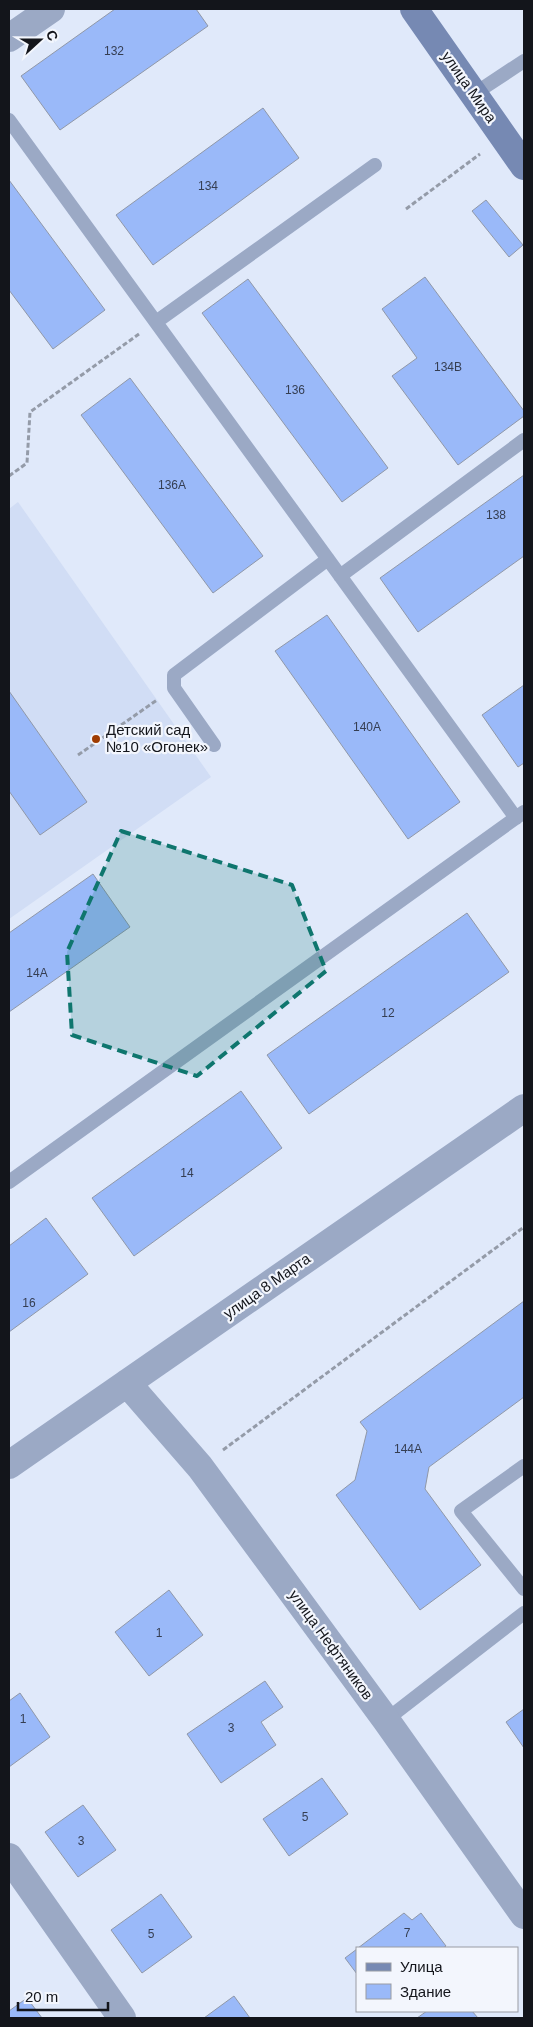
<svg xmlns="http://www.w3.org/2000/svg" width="533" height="2027" viewBox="0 0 533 2027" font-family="Arial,sans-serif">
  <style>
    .built { fill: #d1ddf5 }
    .building { fill: #9ab9f9; stroke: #9098a8 }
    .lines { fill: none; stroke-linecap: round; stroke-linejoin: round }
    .path { stroke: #949ba8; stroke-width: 3; stroke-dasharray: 5 2.5; stroke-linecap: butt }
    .service { stroke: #9ba9c5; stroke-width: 14 }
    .minor { stroke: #9ba9c5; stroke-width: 28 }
    .secondary { stroke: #7689b3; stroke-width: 28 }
    .marked { fill: #0f766e; fill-opacity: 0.2; stroke: #0f766e; stroke-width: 4; stroke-dasharray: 10 6; stroke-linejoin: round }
    .poi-dot { fill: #9f3c02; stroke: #f3f6fd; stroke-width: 2 }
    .labels { text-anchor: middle; stroke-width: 4.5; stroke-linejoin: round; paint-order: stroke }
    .number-label { font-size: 12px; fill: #353e52 }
    .street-label { font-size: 15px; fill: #13151b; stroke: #f3f6fd }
    .poi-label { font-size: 15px; fill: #13151b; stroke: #f3f6fd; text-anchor: start }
  </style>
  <rect width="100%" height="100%" fill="#e0e9fa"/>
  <path class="built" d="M18,502L211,777L9,919V509Z"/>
  <path class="building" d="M115,9H196L208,26L60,130L21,76Z
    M263,108L299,158L153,265L116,215Z
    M9,180L105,310L53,349L9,290Z
    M486,200L523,245L509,257L472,211Z
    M425,277L524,411V416L458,465L392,376L417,358L382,309Z
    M248,279L388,468L342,502L202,313Z
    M130,378L263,556L213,593L81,415Z
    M524,475V556L418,632L380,578Z
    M327,615L460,802L408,839L275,651Z
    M524,685V763L518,767L482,715Z
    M9,691L87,802L40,835L9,791Z
    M93,874L130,927L9,1012V933Z
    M467,913L509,972L309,1114L267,1055Z
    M241,1091L282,1148L134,1256L92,1198Z
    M46,1218L88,1274L9,1332V1246Z
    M524,1301V1397L429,1467L425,1489L481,1565L420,1610L336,1495L355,1480L367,1431L360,1422Z
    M169,1590L203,1635L149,1676L115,1632Z
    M265,1681L283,1707L261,1722L276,1745L221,1783L187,1734Z
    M20,1693L50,1737L9,1767V1701Z
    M524,1709V1748L506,1722Z
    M322,1778L348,1814L289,1856L263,1819Z
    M83,1805L116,1850L78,1877L45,1832Z
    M161,1894L192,1937L142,1973L111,1930Z
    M404,1913L412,1920L421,1913L446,1946L443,1948H358Z
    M357,1949V1974L345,1958Z
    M234,1996L250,2018H204Z
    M27,1998L42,2018H9V2011Z
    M427,2011H472L478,2018H417Z"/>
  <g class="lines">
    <path class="path" d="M406,209L480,154
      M9,476L27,463L30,412L139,334
      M78,755L157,700
      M223,1450L524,1227"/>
    <path class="service" d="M474,94L524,61
      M9,120L516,818
      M156,322L375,165
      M340,576L524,440
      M214,745L174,688V675L328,559
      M9,1182L524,812
      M524,1466L461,1511L524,1589
      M386,1720L524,1613"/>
    <path class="minor" d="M9,38L51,9
      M127,1383L200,1467L386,1720L524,1915
      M9,1465L524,1108
      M9,1857L122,2018"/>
    <path class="secondary" d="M414,9L524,166"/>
  </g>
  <path class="marked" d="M121,831L292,885L326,971L197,1076L72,1035L67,952Z"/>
  <circle class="poi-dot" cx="96" cy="739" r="5"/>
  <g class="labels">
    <g class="number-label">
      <text x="114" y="55">132</text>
      <text x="208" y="190">134</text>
      <text x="448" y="371">134В</text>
      <text x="295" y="394">136</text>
      <text x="172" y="489">136А</text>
      <text x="496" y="519">138</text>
      <text x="367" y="731">140А</text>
      <text x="37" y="977">14А</text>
      <text x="388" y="1017">12</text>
      <text x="187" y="1177">14</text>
      <text x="29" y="1307">16</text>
      <text x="408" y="1453">144А</text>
      <text x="159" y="1637">1</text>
      <text x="23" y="1723">1</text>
      <text x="231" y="1732">3</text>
      <text x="305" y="1821">5</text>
      <text x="81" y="1845">3</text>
      <text x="407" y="1937">7</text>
      <text x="151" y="1938">5</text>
    </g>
    <g class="street-label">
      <text transform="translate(469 87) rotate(55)" y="5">улица Мира</text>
      <text transform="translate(267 1286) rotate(-35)" y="5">улица 8 Марта</text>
      <text transform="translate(331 1645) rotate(54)" y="5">улица Нефтяников</text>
    </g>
    <g class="poi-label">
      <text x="106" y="735">Детский сад<tspan x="106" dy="17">№10 «Огонек»</tspan></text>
    </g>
  </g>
  <rect width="533" height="2027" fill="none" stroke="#13151b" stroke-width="20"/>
  <rect x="356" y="1947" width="162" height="65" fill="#f3f6fd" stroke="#999ca3"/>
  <rect x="366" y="1963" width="25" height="8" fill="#7689b3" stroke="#999ca3"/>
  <text x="400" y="1972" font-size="15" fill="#13151b">Улица</text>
  <rect x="366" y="1984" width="25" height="15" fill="#9ab9f9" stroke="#999ca3"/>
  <text x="400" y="1997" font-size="15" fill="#13151b">Здание</text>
  <g transform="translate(40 40) rotate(69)" stroke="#f3f6fd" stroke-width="4" paint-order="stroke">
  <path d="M0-4L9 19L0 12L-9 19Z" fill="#13151b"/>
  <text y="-8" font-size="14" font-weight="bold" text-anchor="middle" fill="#13151b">С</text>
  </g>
  <path d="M18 2002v8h90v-8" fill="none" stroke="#13151b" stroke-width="2.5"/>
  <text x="25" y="2002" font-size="15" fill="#13151b" stroke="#f3f6fd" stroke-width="4" paint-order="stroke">20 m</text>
</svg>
